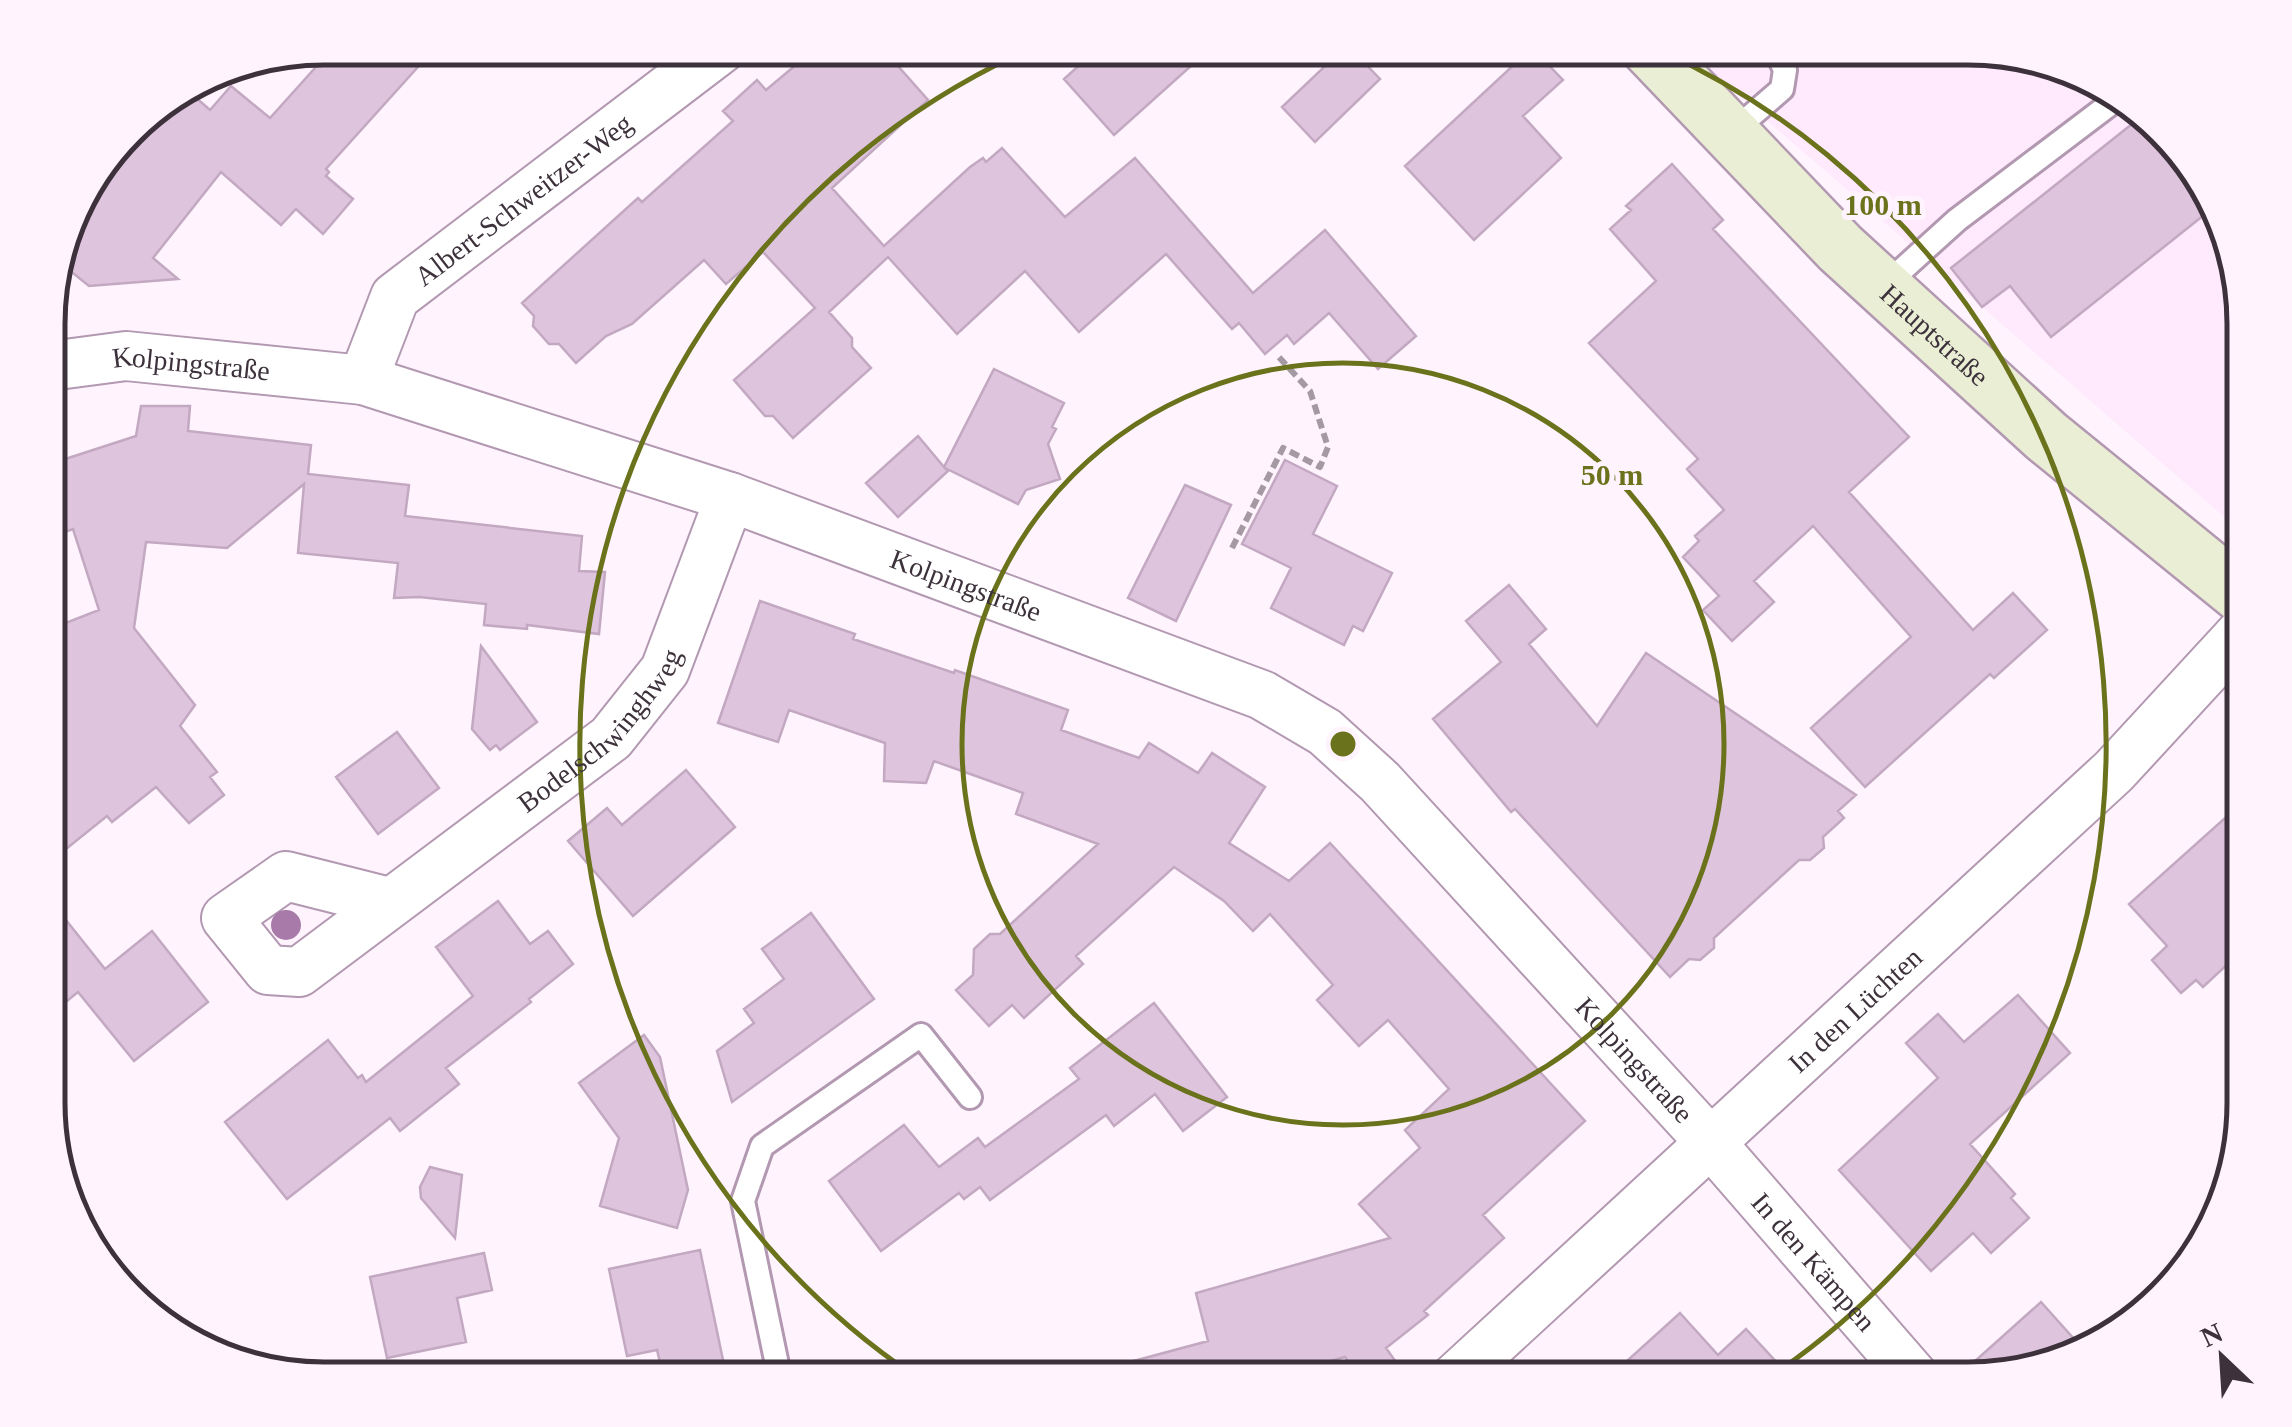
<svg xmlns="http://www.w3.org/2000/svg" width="2292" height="1427" viewBox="0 0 2292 1427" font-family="'Times New Roman',serif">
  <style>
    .built { fill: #fee9fd }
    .building { fill: #dfc4de; stroke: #c3a8c1; stroke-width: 2.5 }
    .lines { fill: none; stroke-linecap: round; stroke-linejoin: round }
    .service-casing { stroke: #b298b1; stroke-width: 28 }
    .minor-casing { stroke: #b298b1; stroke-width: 52 }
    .secondary-casing { stroke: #b298b1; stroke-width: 60 }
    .path { stroke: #a59aa4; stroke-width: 6; stroke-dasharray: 10 5; stroke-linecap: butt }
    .service { stroke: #fff; stroke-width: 22 }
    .minor { stroke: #fff; stroke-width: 48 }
    .secondary { stroke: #eaeed4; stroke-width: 55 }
    .tree { fill: #a87aa9 }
    .ring { fill: none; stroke: #6a721b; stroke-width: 5 }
    .labels { text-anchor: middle; stroke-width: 10; stroke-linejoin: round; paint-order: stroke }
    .street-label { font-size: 28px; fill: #3d323c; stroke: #fff4fe }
    .rim { fill: none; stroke: #3d323c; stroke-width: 5 }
    .centre { fill: #6a721b; stroke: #fff4fe; stroke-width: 5 }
    .ring-label { font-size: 30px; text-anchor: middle; font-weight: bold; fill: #6a721b; stroke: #fff4fe; stroke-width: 10; stroke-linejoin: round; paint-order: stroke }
  </style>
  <rect width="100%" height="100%" fill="#fff4fe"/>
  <path class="built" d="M1687,48H1968L2121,94L2207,185L2244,306V534L1711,72Z"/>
  <path class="building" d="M333,48H435L326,169L329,172L326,176L353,199L323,234L296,209L281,225L221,172L153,258L178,279L89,286L58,261L77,200L141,117L186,89L210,110L231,86L270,118Z
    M816,48H882L928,100L832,188L884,246L970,167L983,158L986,162L1002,148L1065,217L1135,158L1253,293L1325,230L1416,336L1378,369L1329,313L1294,344L1287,335L1265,354L1239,323L1232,329L1166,254L1079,332L1025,271L957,334L888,257L829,312L852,338V347L871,368L793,438L773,416H765L734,380L815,308L763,252L726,284L704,260L632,324L606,336L576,363L559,344H549L533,326L534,316L522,303L638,198L642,202L733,121L723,111L757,80L766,90Z
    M1098,48H1211L1114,135L1064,79Z
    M1344,48H1350L1380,79L1315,142L1282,107Z
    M1532,48L1563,80L1523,116L1561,158L1474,240L1405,166Z
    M2142,116L2207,185L2214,207L2051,337L2010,286L1982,307L1951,268Z
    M1672,164L1723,220L1713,229L1909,437L1849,492L1973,630L2013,593L2047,630L1994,678L1990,674L1865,787L1811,728L1911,637L1813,526L1754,581L1774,602L1732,641L1703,610L1719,596L1683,557L1699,541L1695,536L1724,510L1687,469L1698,459L1589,343L1656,281L1610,229L1631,210L1626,206Z
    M994,369L1064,403L1052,427L1056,429L1048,444L1060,479L1026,490L1018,504L945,468L948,471L898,517L866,483L918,436L944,467Z
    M141,406H190L188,431L311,445L308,474L409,485L405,516L582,536L579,571L605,572L599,634L527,625V629L484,625L486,604L419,597L394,598L398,563L298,553L304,484L227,548L146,542L134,628L195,705L180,726L217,772L210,777L224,795L189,823L156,787L112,822L107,816L50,862V629L99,610L73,529L50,537V464L136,436Z
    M1285,460L1337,486L1313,534L1392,573L1363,631L1353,626L1344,645L1271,608L1291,568L1242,544Z
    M1185,485L1231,505L1176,621L1128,598Z
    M1509,585L1546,629L1529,644L1597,726L1646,653L1856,795L1838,811L1844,818L1823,837L1824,848L1810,860H1799L1714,938V948L1700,960L1689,959L1670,977L1515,809L1511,812L1433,719L1501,662L1466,621Z
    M760,601L855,634L853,639L954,673L955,670L1068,710L1061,730L1139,758L1149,743L1198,773L1212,753L1265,787L1229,843L1289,881L1330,843L1585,1121L1483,1215L1504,1238L1424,1311L1428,1315L1386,1348L1408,1379H1360L1345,1357L1263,1379H1116L1115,1366L1208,1341L1196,1293L1390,1238L1359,1204L1420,1148L1405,1130L1449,1089L1388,1020L1359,1046L1317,1000L1333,985L1270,914L1253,931L1224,901L1174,867L1076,956L1083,964L1024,1018L1012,1005L989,1026L956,990L973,975L974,949L990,934H1000L1098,844L1016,814L1023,793L934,761L926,783L884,781L885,743L789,710L778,742L718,723Z
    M481,646L537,722L500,750L496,745L490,750L472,729Z
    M397,732L439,788L378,834L336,777Z
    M686,770L735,827L633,916L568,841L607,808L622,825Z
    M2244,801V949L2203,987L2196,980L2181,993L2152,960L2167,946L2129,904Z
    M50,900L105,969L152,931L208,1002L134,1061L78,992L67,1001L50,980Z
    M498,901L530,944L548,931L573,964L529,999L531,1002L446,1068L459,1084L400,1131L390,1118L287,1199L225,1122L328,1040L358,1078L362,1075L366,1082L473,996L436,947Z
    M811,913L874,999L732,1102L717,1051L754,1023L744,1009L784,979L762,949Z
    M2018,995L2070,1053L1970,1144L2015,1194L2011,1198L2029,1218L1991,1253L1973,1233L1931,1271L1839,1170L1938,1078L1906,1043L1938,1014L1964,1042Z
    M1154,1003L1227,1097L1183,1131L1155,1094L1114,1126L1106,1115L990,1200L980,1187L964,1199L959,1193L881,1251L829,1181L904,1125L939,1167L978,1138L985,1147L1079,1079L1070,1068Z
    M644,1035L660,1057L688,1190L677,1228L600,1206L619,1138L579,1083Z
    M430,1167L462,1175L455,1238L421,1198L420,1187Z
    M700,1250L727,1379H664L657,1350L627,1356L609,1269Z
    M484,1253L492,1290L457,1298L466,1342L387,1358L370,1277Z
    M2041,1302L2083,1349L1985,1379H1955Z
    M1680,1313L1718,1355L1746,1329L1792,1379H1607Z"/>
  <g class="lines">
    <g class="service-casing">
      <path id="service" d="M1731,133L1782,89L1785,70L1775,48
        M1883,287L1957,220L2122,95
        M780,1379L743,1201L762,1146L921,1035L970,1097"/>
    </g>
    <g class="minor-casing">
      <g id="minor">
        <path id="s1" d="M50,366L126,356L363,380L730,497L1262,695L1325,732L1380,782L1711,1143L1916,1379"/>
        <path id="s2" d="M363,380L395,297L722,48"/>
        <path id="s3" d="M389,902L286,876L226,918L268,970L299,972L611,738L665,670L730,497"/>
        <path id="s4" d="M1454,1379L2114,771L2244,630"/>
      </g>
    </g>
    <g class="secondary-casing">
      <g id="secondary">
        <path id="s5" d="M1649,48L1840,248L2046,436L2244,597"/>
      </g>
    </g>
    <path class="path" d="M1232,548L1283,448L1320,467L1328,447L1310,391L1277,355"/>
    <use href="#service" class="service"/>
    <use href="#minor" class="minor"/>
    <use href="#secondary" class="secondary"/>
  </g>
  <circle class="tree" cx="286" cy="925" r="15"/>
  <g class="ring">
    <circle cx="1343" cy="744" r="381"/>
    <path d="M916 1377A763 763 0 0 1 1027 50M1659 50A763 763 0 0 1 1770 1377"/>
  </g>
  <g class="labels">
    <g class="street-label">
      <text dy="10" stroke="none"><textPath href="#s2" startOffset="250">Albert-Schweitzer-Weg</textPath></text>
      <text dy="10" stroke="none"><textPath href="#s5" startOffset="405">Hauptstraße</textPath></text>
      <text dy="10" stroke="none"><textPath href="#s1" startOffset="142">Kolpingstraße</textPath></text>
      <text dy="10" stroke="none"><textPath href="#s1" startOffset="952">Kolpingstraße</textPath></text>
      <text dy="10" stroke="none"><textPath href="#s3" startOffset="665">Bodelschwinghweg</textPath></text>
      <text dy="10" stroke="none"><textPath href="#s4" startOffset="545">In den Lüchten</textPath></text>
      <text dy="10" stroke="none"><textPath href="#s1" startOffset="1792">Kolpingstraße</textPath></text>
      <text dy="10" stroke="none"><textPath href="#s1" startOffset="2062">In den Kämpen</textPath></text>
    </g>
  </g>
  <path d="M0 0H2292V1427H0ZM324 65H1968A259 259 0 0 1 2227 324V1103A259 259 0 0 1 1968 1362H324A259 259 0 0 1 65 1103V324A259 259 0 0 1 324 65Z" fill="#fff4fe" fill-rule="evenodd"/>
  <path class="rim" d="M324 65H1968A259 259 0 0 1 2227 324V1103A259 259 0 0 1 1968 1362H324A259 259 0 0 1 65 1103V324A259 259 0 0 1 324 65Z"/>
  <circle cx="1343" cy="744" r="15" class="centre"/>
  <g class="ring-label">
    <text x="1883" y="215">100 m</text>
    <text x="1612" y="485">50 m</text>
  </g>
  <g transform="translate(2222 1357) rotate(335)" stroke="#fff4fe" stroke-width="8" paint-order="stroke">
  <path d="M0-8L18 38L0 25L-18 38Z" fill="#3d323c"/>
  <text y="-15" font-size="28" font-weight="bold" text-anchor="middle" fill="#3d323c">N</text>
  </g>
</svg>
